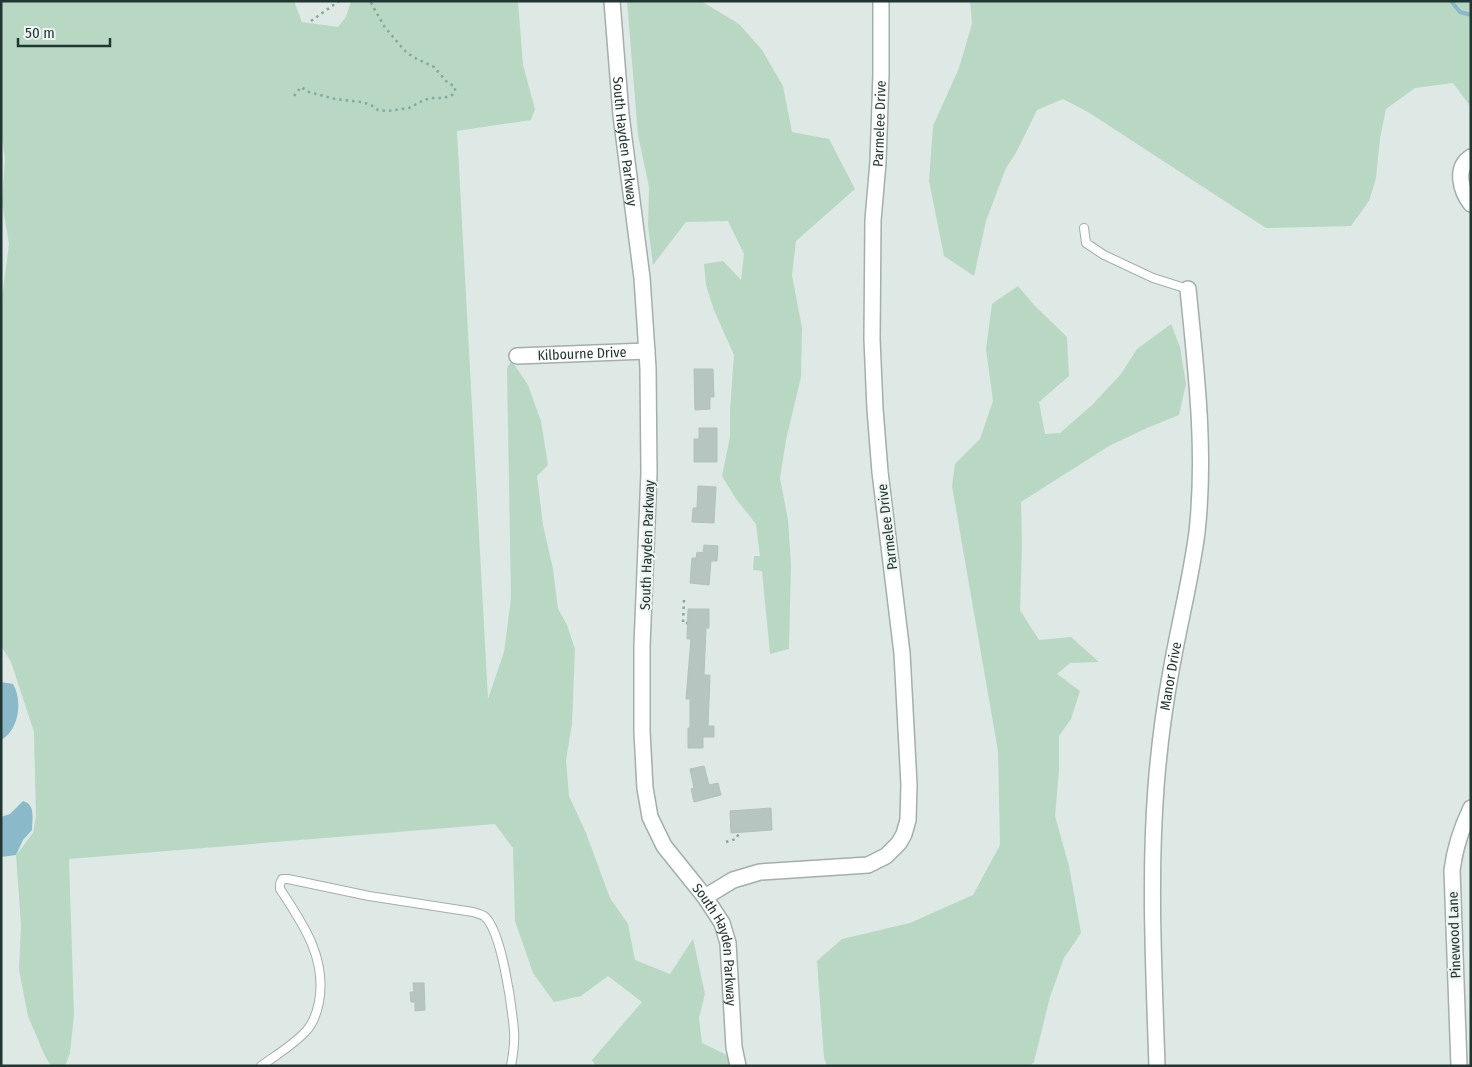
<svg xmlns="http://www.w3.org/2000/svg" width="1472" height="1067" viewBox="0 0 1472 1067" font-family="'Fira Sans Condensed',sans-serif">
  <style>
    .green { fill: #b9d8c4 }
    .water { fill: #8abac9 }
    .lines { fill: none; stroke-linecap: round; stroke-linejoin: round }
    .stream { stroke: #8abac9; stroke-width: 4 }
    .building { fill: #b7c5c1; stroke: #b1c1bc }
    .lane-casing { stroke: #a2afac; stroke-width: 10 }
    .street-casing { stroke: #a2afac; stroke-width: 18 }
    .path { stroke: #81a9a0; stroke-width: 2.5; stroke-dasharray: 2.5 4; stroke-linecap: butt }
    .lane { stroke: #fff; stroke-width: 8 }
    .street { stroke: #fff; stroke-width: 15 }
    .labels { text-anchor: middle; stroke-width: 4.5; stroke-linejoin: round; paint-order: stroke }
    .street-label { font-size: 14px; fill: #213632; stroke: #eef5f2 }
  </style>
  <rect width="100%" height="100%" fill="#dee8e5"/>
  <path class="green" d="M1,1H294L302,22L338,27L346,17L351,1H518L523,65L535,109L531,120L457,131L488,699L504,652L511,599L507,367L512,361L528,385L541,421L548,465L537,476L543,525L553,569L558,609L567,625L575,649L572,724L566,760L569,796L586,833L610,898L628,924L635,960L670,974L693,939L705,994L699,1018L702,1043L729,1056L731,1066H596L592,1060L642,1002L608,976L581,996L554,1002L533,973L515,921L513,848L495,824L69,859L74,1015L70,1053L65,1066H51L44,1054L28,1016L19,970L21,925L16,855L33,833L36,816L34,732L11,662L1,646V306L9,244L2,203L5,157L1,134Z
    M627,1H701L739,24L762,50L783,86L792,132L829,139L855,189L796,241L792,275L802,328L801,377L786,440L780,478L788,520L791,564L789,649L770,654L762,571L753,570L754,556H760L756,524L736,499L722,476L730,437V411L734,355L714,310L706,285L704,264L723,261L741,280L744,254L728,221L686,222L653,265L648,226L649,187L638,135Z
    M970,1H1471V107L1453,83L1415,88L1386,109L1380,138L1376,178L1369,201L1351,226L1266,228L1088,112L1063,99L1037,110L1017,151L1006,168L986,221L974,276L944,256L929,181L933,126L959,68L972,24Z
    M1018,286L1034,305L1067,337L1069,376L1039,402L1045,434L1060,433L1092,405L1121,374L1137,349L1171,324L1180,347L1186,384L1179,415L1147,428L1109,446L1021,502L1022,544L1020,610L1039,640L1071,637L1099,662L1070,663L1057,674L1080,691L1071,719L1059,736V771L1055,816L1069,866L1081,933L1064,958L1050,997L1034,1062L1030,1066H827L824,1058L817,961L842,939L910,923L973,895L1000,845L998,751L952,486L955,464L980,439L993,401L986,349L992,304Z"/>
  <path class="water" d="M1,682L13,684C23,701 19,730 1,740Z
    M23,801C36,804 32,820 32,830L23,840L16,855L1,857V817L10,814Z"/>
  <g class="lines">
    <path class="stream" d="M1451,1L1460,12L1471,15"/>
  </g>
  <path class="building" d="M694,369H713L714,397H710V409L695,410Z
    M699,428H717V462H694V439H699Z
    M698,486L716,487L714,523L692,522L693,508H697Z
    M704,545L718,546L717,561H711L709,585L690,583L692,558H696L697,552L703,553Z
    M688,609H709V628H706L704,675H710L708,726H714V737H703V748H688V728H690V699H686L691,639H687Z
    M704,766L709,785L718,783L721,795L694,802L691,789L694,788L690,769Z
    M771,808L772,830L731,833L730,811Z
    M413,983H424L425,1010L415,1011V1002H411L410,992H414Z"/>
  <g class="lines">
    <g class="lane-casing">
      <path id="lane" d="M1084,228L1086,243L1104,255L1153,278L1188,289
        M261,1066C276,1055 295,1044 307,1030C314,1022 317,1012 319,1002C327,958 303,924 280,889V884L282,879H288L369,896L473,912C476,913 481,914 484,916C502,930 512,1008 514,1031C515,1042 513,1055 511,1066"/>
    </g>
    <g class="street-casing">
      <g id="street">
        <path id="s1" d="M612,1L621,115L642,278L648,368L649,473L642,646V732L645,788L650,817L664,846L705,897L722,923L728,943L734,1047L738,1066"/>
        <path d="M1471,157C1454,168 1461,191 1471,204"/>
        <path id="s2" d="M517,356L647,351"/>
        <path id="s3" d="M705,897L733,880L760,872L868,865L886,856L899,843L904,834L908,820L909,785L902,653L880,472L875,409L872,339L873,220L878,162L881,74V1"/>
        <path id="s4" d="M1157,1066C1154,973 1149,880 1156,787C1159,748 1164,709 1171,671C1179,624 1191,579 1197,532C1206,450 1196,370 1188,289"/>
        <path d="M1459,1066L1452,870C1455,847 1461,829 1471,808"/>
      </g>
    </g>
    <path class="path" d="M311,21L339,1
      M294,96L301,87L309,92L335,99L362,102L371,105L378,110L388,111L409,108L424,100L431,98H444L452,95L455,92V87L446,81L434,67L413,57L404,50L384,26L370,1
      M684,600L683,623H687
      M726,842L736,839L739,833"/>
    <use href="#lane" class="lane"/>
    <use href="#street" class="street"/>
  </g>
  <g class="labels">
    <g class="street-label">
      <text dy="5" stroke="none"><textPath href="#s3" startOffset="931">Parmelee Drive</textPath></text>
      <text dy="5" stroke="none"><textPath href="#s1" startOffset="141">South Hayden Parkway</textPath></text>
      <text dy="5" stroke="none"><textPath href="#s2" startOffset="65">Kilbourne Drive</textPath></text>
      <text transform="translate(887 527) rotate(-97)" y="5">Parmelee Drive</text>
      <text transform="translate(647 545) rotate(-88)" y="5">South Hayden Parkway</text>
      <text dy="5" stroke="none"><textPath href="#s4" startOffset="391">Manor Drive</textPath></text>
      <text transform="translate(1454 935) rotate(-92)" y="5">Pinewood Lane</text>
      <text dy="5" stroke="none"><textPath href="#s1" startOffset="966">South Hayden Parkway</textPath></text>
    </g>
  </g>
  <rect width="1472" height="1067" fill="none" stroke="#213632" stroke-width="5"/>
  <path d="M18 38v8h92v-8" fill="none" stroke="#213632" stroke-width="2.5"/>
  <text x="25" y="38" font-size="15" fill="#213632" stroke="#eef5f2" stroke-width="4" paint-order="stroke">50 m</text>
</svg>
